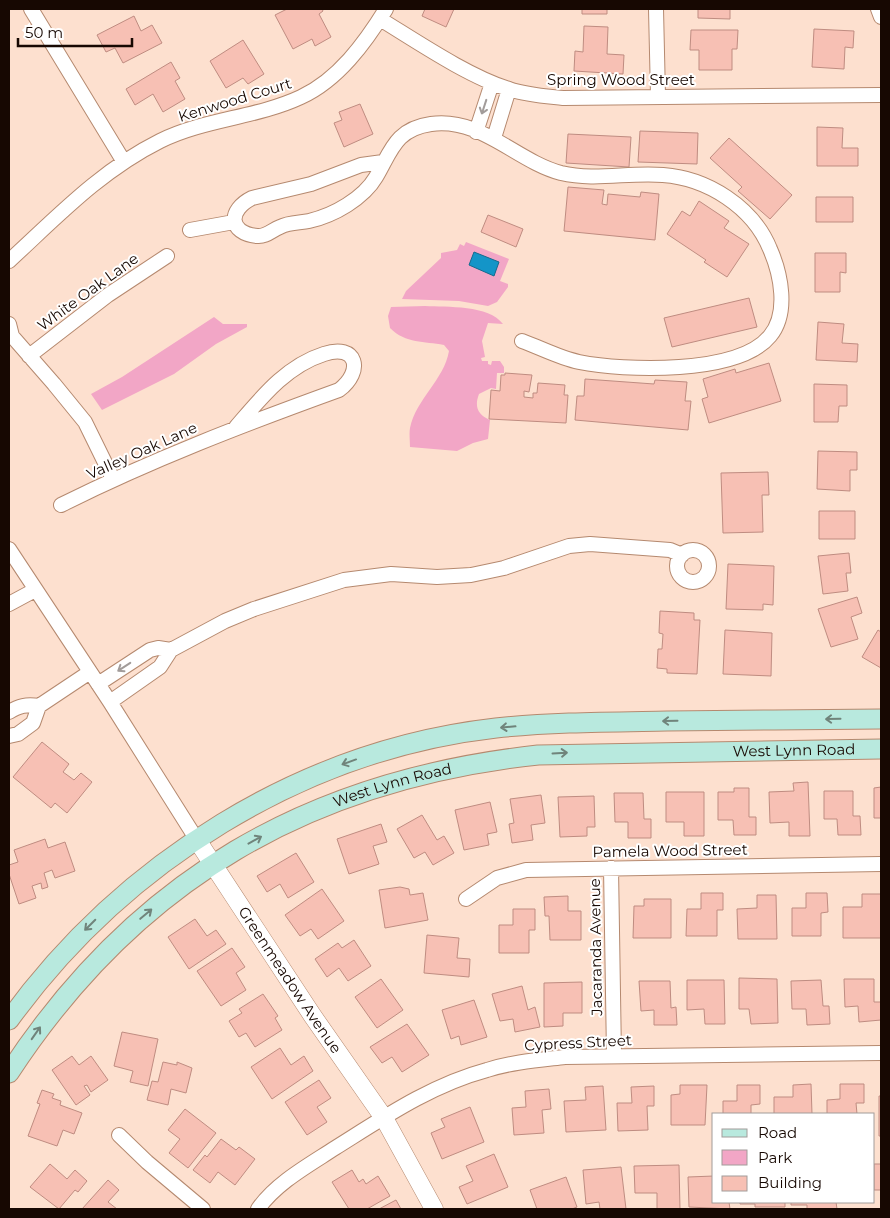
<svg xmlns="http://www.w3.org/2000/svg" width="890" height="1218" viewBox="0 0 890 1218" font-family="Montserrat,sans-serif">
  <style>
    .green { fill: #f2a6c6 }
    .water { fill: #1495c8; stroke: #156b8d }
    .building { fill: #f7c0b4; stroke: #bf8c81 }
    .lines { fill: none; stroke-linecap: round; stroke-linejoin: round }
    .minor-casing { stroke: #b5896f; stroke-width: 16 }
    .tertiary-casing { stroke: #b5896f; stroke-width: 19 }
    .secondary-casing { stroke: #b5896f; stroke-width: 21 }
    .minor { stroke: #fff; stroke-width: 14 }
    .tertiary { stroke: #fff; stroke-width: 18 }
    .secondary { stroke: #b8e9de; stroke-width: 19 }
    .oneway { stroke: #a29c9a }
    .oneway2 { stroke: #70847b }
    .labels { text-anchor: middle; stroke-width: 4; stroke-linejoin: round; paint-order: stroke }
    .street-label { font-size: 15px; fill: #170802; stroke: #fff }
  </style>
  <rect width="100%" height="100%" fill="#fde0cf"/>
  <path class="green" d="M466,242L509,259L500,281L508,284V287L497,302L488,306L459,301L402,299L406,291L441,258V253L457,250L460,244L464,246Z
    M425,306C447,307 489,305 503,324L488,323L482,341L485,357L481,358L482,361H488V364L491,365L492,361H500L504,367V373H497L496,389L491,388L479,394C474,407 478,415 490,420L488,439L473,443L457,451L410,447C410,441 409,434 410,428C416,399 444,380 449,351L444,345C424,341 406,344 390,328L388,316L391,307Z
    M214,317L223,324H247V327L216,344L174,374L102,410L91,394L122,377Z"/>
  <path class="water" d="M474,252L499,262L494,276L469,265Z"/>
  <path class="building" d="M287,9H322L323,11L319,14L331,37L315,46L312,39L293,49L275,15Z
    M425,9H454L446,27L422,16Z
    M582,9H607V14H582Z
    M698,9H730V19L698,18Z
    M134,16L141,31L152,25L162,43L123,63L115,48L106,52L97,35Z
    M584,26L608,27L607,54L624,55L623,74L574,71L575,51L583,52Z
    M814,29L854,31L853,48L845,47L844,69L812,67Z
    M691,30H738L737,49H732V70H699V50H690Z
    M243,40L264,74L248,84L243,78L226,88L210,61Z
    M171,62L180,78L175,81L185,99L163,112L153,94L135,105L126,89Z
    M360,104L373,134L344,147L334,123L342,120L339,112Z
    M817,127L843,128L842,148H858V166H817Z
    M640,131L698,133L697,164L638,162Z
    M568,134L631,137L629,167L566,163Z
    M729,138L792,195L770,219L738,191L742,187L710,158Z
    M568,187L604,190L602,204L607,205L608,194L640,197L641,192L659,194L655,240L564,231Z
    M816,197H853V222H816Z
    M699,201L729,221L724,228L749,244L727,277L704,262L706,260L667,234L682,211L690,216Z
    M488,215L523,229L516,247L481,232Z
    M815,253H846V273L840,272V292H815Z
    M749,298L757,327L672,347L664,318Z
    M818,322L844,324L842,343L858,344L857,362L816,360Z
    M769,363L781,401L709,423L702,399L708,397L703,379L735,369L736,373Z
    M505,373L532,375L529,392L524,391V397L533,398V393H537L538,383L565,385L564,395H568L566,423L489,419L491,390L500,391L501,375H505Z
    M585,379L654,384L655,380L687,382L685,401H691L688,430L575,420L577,396H584Z
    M814,384L847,385V406H839L838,422H814Z
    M818,451L857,452V470H850V491L817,489Z
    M768,472L769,495H762L763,532L723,533L721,473Z
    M819,511H855V539H819Z
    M849,553L851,573H846L848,591L823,594L818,556Z
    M728,564L774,566L773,605L763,604V610L726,609Z
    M857,597L862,613L851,617L858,639L831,647L818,609Z
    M660,611L694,613V620H700L697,674L667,673V669L657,668L658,649H662L663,634L659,633Z
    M725,630L772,633L771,676L723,674Z
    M878,630L881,632V668L862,657Z
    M42,742L69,764L63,772L74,780L81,773L92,782L67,813L55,803L51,808L13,777Z
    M808,782L810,836H789V822L770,823L769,792L794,791L793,783Z
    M881,787V818H874V788Z
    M734,788H749V817H756V835H734L733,820H718V792H734Z
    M824,791H853V816H860L861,835H838L837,819H824Z
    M666,792H704V836H684V822H666Z
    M614,793H643L644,819H651V838H628V822H615Z
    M541,795L545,823L531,825L533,840L512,843L509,824L514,823L510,799Z
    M594,796L595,827H587V836L560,837L558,797Z
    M490,802L497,832L487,834L489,845L464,850L455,810Z
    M422,815L437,840L444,836L454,853L433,865L425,852L414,858L397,829Z
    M381,824L387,842L373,846L379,864L349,874L337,839Z
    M45,839L48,848L65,842L75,871L55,878L52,870L44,873L48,887L42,889L41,883L32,886L36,898L19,904L9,874V865L18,862L14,850Z
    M296,853L314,882L288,898L280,884L267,892L257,876Z
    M400,887L409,889L410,895L423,893L428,920L385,928L379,890Z
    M322,889L344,921L318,939L311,929L300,936L285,915Z
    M701,893H723V910H717V936H686L687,909H701Z
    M806,893H827L828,912L821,913V936H792V908H806Z
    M862,894H881V938H843V907H862Z
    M757,895H776L777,939H738L737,909L757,908Z
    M568,896V911H581V940H550L549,916H545L544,897Z
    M644,899H671V938H633L634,906H644Z
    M513,909H535V930H529V953H499V925H513Z
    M195,919L207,936L216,930L226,944L189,969L168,937Z
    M427,935L459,938L457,958L470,959L469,977L424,973Z
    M354,940L371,966L348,981L339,968L327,977L315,959L338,943L342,948Z
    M232,948L245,967L236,973L246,990L221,1006L197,971Z
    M739,978L777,979L778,1023L751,1024L749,1009H739Z
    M381,979L403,1010L377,1028L355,997Z
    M844,979H874V1002H881V1020L859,1022L858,1006L845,1007Z
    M687,980H724L725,1024H705L704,1009L687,1010Z
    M821,980L823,1006H829L830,1024L807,1025L806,1009H792L791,981Z
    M639,981H670L671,1008L676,1007L677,1025H654V1010L641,1011Z
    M582,982V1013H563V1026L544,1027V983Z
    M522,986L528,1010L535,1007L540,1027L515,1032L513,1019L500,1021L492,994Z
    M263,994L278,1016L275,1018L282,1030L255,1047L246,1033L239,1037L229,1021L242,1013L239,1009Z
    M474,1000L487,1037L461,1045L459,1036L451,1039L442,1010Z
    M407,1024L429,1055L402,1072L392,1057L382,1063L370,1047Z
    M122,1032L158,1039L148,1086L130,1082L133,1071L114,1066Z
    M280,1048L291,1065L304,1056L313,1071L272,1099L251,1067Z
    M72,1056L79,1065L91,1056L108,1080L91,1092L87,1085L84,1086L90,1095L76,1105L52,1070Z
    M163,1062L177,1065V1062L192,1068L186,1093L171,1089L168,1105L147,1100L152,1081L158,1082Z
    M319,1080L331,1098L317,1107L327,1122L307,1135L285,1102Z
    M811,1084L812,1114H774V1097H793V1085Z
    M840,1084H864V1103H856L857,1114H827V1100L840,1099Z
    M680,1085H707L705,1125H671V1095L680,1094Z
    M737,1085H760V1104L751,1105V1114H723V1101H737Z
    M603,1086L606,1130L566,1132L564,1101L586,1100L585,1087Z
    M654,1086V1106H647L648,1130L618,1131L617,1103H632L631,1087Z
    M549,1089L551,1109L542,1110L544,1133L514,1135L512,1108L526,1107L525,1091Z
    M42,1090L54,1094L52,1098L61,1101L60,1105L82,1113L74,1134L63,1130L57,1146L28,1136L40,1104L37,1103Z
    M879,1096H881V1136H879Z
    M470,1107L484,1142L442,1159L431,1133L445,1127L441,1119Z
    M185,1109L216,1133L188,1168L169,1153L180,1139L168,1130Z
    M221,1139L236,1150L239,1147L255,1159L235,1185L218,1172L210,1183L193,1170L205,1155L207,1157Z
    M494,1154L508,1187L467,1204L459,1187L473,1181L466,1166Z
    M50,1164L67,1179L75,1170L87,1181L78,1192L75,1190L59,1209L30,1187Z
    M874,1164H881V1190H874Z
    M679,1165L680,1209H657V1193H635L634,1166Z
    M621,1167L626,1209H600L599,1202L586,1204L583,1170Z
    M352,1170L359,1182L363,1179L366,1184L378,1176L390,1196L367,1209H349L332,1182Z
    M714,1176V1202H729L730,1209L689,1207L688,1177Z
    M566,1177L577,1207L572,1209H537L530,1190Z
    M108,1180L119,1190L108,1202L117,1209H82Z
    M396,1200L401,1209H379Z
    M740,1202H785V1207H755V1204H740Z
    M791,1202H836L837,1209H807V1205H791Z"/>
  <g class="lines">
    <g class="minor-casing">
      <path id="minor" d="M31,9L124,162
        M656,9L658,96
        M878,9L881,17
        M380,19C416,41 469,77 509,89C526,95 544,96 563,98L881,95
        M476,132L492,83
        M494,138L509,89
        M383,162L361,165L311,184L252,198C228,210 228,233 257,236C266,237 272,230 280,227C289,222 300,223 309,221C322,218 336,212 347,205C358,198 369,189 376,177C391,152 395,129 431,124C481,117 516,161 561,173C595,181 629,172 663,175C707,178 753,207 770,249C781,274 789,313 770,336C738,375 624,371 579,362C560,358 541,348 522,341
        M190,230L234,222
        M9,261C57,217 100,171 160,141C204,119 256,118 301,97C338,80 365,43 386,9
        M9,324L12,336L54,384L85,422L113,479
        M29,356L108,295L167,256
        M61,505C151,460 245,424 339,390C364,371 357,343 324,354C286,366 261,398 236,427
        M9,549L110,702L197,840
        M677 566a16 16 0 1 1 32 0a16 16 0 1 1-32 0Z
        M9,604L35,590
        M98,684L150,650L158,648L171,650
        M110,702L160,667L171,650L225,621L254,609L344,580L391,574L437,577L471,575L504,568L569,546L590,544L670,550L682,555
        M9,712C19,706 26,704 39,706
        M9,736L18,734L33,723L39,706L90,672
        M611,868L614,1056
        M466,899L497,878L526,870L881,864
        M119,1135L147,1162L203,1209
        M258,1209C276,1183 309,1165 335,1148C383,1118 431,1085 487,1070C512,1062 539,1060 565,1057L881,1053"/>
    </g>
    <g class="tertiary-casing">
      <g id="tertiary">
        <path id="s1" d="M197,840L312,1015L384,1118L434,1209"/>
      </g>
    </g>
    <g class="secondary-casing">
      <g id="secondary">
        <path d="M9,1020C123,863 301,750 496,728C553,722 610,722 667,721C738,720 810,720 881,719"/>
        <path id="s2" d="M9,1073C136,879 309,780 538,755L881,749"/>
      </g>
    </g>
    <use href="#minor" class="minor"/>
    <use href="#tertiary" class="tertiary"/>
    <use href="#secondary" class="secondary"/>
  </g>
  <defs><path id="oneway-shaft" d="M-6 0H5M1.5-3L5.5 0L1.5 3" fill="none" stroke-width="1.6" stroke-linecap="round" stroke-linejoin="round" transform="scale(1.25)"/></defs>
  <g class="oneway">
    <use href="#oneway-shaft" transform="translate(484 107) rotate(108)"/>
    <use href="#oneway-shaft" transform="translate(124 667) rotate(147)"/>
  </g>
  <g class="oneway2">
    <use href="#oneway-shaft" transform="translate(833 719) rotate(179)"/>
    <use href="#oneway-shaft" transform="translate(670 721) rotate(179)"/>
    <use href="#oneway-shaft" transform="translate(508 727) rotate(175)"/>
    <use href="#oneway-shaft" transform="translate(560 753) rotate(-3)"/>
    <use href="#oneway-shaft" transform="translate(349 762) rotate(160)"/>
    <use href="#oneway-shaft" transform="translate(255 840) rotate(-29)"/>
    <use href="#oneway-shaft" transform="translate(146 914) rotate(-40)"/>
    <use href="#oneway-shaft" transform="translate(90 925) rotate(135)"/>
    <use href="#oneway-shaft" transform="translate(36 1033) rotate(-55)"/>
  </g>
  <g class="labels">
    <g class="street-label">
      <text x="621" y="85">Spring Wood Street</text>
      <text transform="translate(235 100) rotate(-17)" y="5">Kenwood Court</text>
      <text transform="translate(88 292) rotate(-36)" y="5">White Oak Lane</text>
      <text transform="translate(142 451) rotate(-24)" y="5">Valley Oak Lane</text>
      <text dy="5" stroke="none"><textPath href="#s2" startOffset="896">West Lynn Road</textPath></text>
      <text dy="5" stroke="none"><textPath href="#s2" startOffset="491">West Lynn Road</textPath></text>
      <text transform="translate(670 851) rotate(-1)" y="5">Pamela Wood Street</text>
      <text transform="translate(596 947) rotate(-91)" y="5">Jacaranda Avenue</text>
      <text dy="5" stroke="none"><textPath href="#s1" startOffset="168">Greenmeadow Avenue</textPath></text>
      <text transform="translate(578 1043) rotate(-3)" y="5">Cypress Street</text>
    </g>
  </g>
  <rect width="890" height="1218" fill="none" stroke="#170802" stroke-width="20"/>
  <rect x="712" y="1113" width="162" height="90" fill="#ffffff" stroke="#a29c9a"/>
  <rect x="722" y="1129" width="25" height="8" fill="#b8e9de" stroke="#a29c9a"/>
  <text x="758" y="1138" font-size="15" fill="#170802">Road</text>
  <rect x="722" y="1150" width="25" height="15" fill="#f2a6c6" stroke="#a29c9a"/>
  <text x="758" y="1163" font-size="15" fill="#170802">Park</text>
  <rect x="722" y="1176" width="25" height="15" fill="#f7c0b4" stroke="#a29c9a"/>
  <text x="758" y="1188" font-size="15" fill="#170802">Building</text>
  <path d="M18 38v8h114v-8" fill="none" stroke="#170802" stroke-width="2.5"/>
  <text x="25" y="38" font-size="15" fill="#170802" stroke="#ffffff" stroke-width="4" paint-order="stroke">50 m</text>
</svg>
